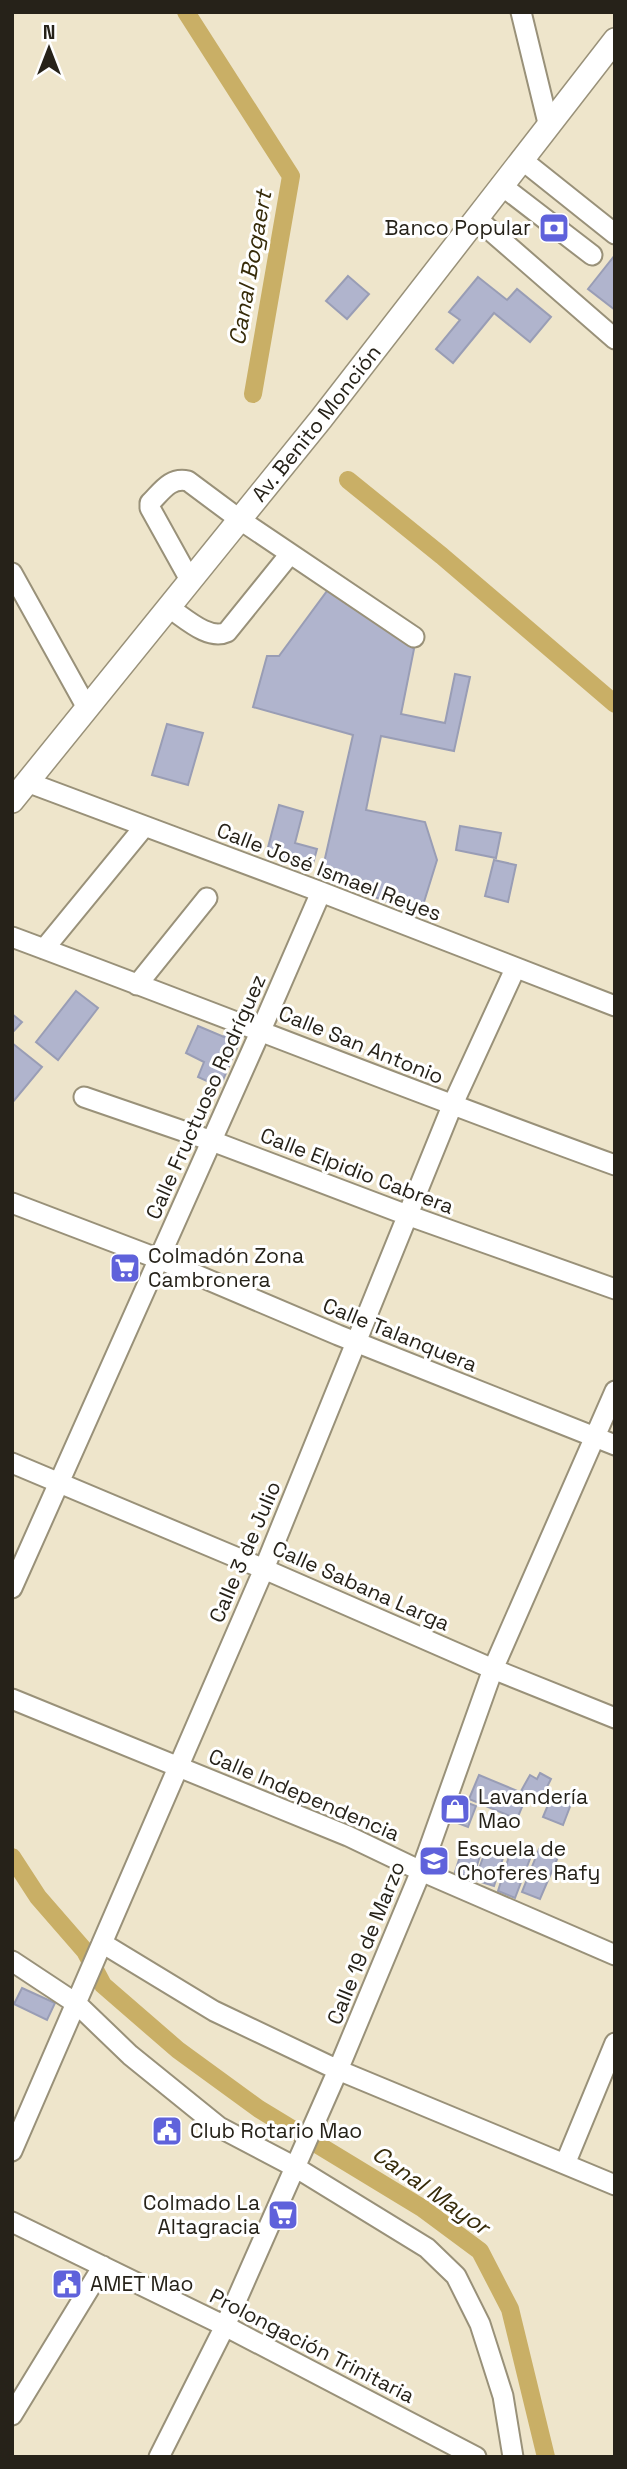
<svg xmlns="http://www.w3.org/2000/svg" width="627" height="2469" viewBox="0 0 627 2469" font-family="'Space Grotesk',sans-serif">
  <style>
    .lines { fill: none; stroke-linecap: round; stroke-linejoin: round }
    .canal { stroke: #c9af66; stroke-width: 18 }
    .building { fill: #b0b4cd; stroke: #999db5; stroke-width: 2 }
    .minor-casing { stroke: #999179; stroke-width: 23 }
    .major-casing { stroke: #999179; stroke-width: 26 }
    .minor { stroke: #fff; stroke-width: 19 }
    .major { stroke: #fff; stroke-width: 23 }
    .labels { text-anchor: middle; stroke-width: 6; stroke-linejoin: round; paint-order: stroke }
    .poi-label { font-size: 21px; fill: #262219; stroke: #fff; text-anchor: start }
    .street-label { font-size: 21px; fill: #262219; stroke: #fff }
    .water-label { font-size: 23px; font-style: italic; fill: #362b09; stroke: #fff }
  </style>
  <rect width="100%" height="100%" fill="#eee5cb"/>
  <g class="lines">
    <path class="canal" d="M186,12L291,176L253,394
      M348,480L442,556L615,704
      M12,1857L38,1897L85,1951L103,1985L178,2050L259,2109L422,2208L480,2251L510,2309L546,2457"/>
  </g>
  <path class="building" d="M615,255V310L588,289Z
    M348,276L369,294L347,319L326,301Z
    M478,277L507,300L517,289L551,317L530,342L494,313L453,363L436,349L460,320L449,312Z
    M330,587L414,649L401,714L445,723L455,674L470,677L454,751L381,736L366,810L425,822L437,860L420,915L321,876L353,735L253,707L267,656H279Z
    M167,724L203,733L188,785L152,775Z
    M279,805L303,812L295,843L317,849L312,867L266,855Z
    M460,826L501,833L496,858L456,850Z
    M494,860L516,865L508,902L485,896Z
    M76,991L98,1008L58,1060L36,1042Z
    M12,1014L22,1022L12,1033Z
    M198,1026L224,1037L227,1030L242,1036L220,1087L198,1077L204,1062L186,1053Z
    M12,1043L42,1067L12,1103Z
    M540,1773L551,1779L540,1801L521,1791L530,1775L537,1779Z
    M479,1775L527,1795L517,1819L469,1799Z
    M455,1798L476,1806L468,1827L447,1819Z
    M557,1798L571,1804L563,1825L543,1817L550,1800L555,1802Z
    M513,1844L533,1851L515,1898L498,1891Z
    M539,1849L558,1857L540,1899L522,1892Z
    M462,1850L480,1856L473,1878L455,1872Z
    M485,1852L503,1858L494,1886L475,1880Z
    M22,1988L55,2003L47,2020L14,2004Z"/>
  <g class="lines">
    <g class="minor-casing">
      <path id="minor" d="M521,12L548,123
        M521,159L615,234
        M501,185L592,255
        M476,218L615,339
        M12,573L87,708
        M190,580L150,508V503C162,491 170,477 188,481L239,519L414,637
        M168,607C184,617 208,641 227,632L290,554
        M27,782L321,892L615,1006
        M12,937C214,1012 413,1092 615,1165
        M44,949L144,827
        M137,985L207,898
        M84,1097L212,1141L407,1215L615,1289
        M12,1203L159,1259L338,1335L615,1445
        M12,1463L264,1569L493,1669L615,1718
        M12,1588L261,1030L321,892
        M12,1699L348,1836L421,1871L615,1955
        M102,1943L214,2011L338,2070L615,2185
        M12,1961L77,2004L130,2055L219,2127L295,2167L427,2248L456,2276L480,2324L503,2396L513,2457
        M12,2151L264,1569L452,1106L515,969
        M565,2164L615,2043
        M12,2222L225,2326L476,2457
        M12,2415L103,2266
        M159,2457L225,2326L338,2070L421,1871L493,1669L615,1391"/>
    </g>
    <g class="major-casing">
      <g id="major">
        <path id="s1" d="M12,801L321,419L615,40"/>
      </g>
    </g>
    <use href="#minor" class="minor"/>
    <use href="#major" class="major"/>
  </g>
  <defs>
    <g id="bank-square" transform="scale(1.575)"><rect x="-9" y="-9" width="18" height="18" rx="4" fill="#5f62db" stroke="#fff"/><path d="M-6-4H6V4H-6ZM0-2.3a2.3 2.3 0 1 0 0 4.6a2.3 2.3 0 1 0 0-4.6Z" fill="#fff"/></g>
    <g id="supermarket-square" transform="scale(1.575)"><rect x="-9" y="-9" width="18" height="18" rx="4" fill="#5f62db" stroke="#fff"/><path d="M-6-5.5h2.5l.6 2H6L4.5 2H-2.5L-4.4-4H-6ZM-1.5 3.2a1.3 1.3 0 1 0 .1 0ZM3 3.2a1.3 1.3 0 1 0 .1 0Z" fill="#fff"/></g>
    <g id="shop-square" transform="scale(1.575)"><rect x="-9" y="-9" width="18" height="18" rx="4" fill="#5f62db" stroke="#fff"/><path d="M-5-2.5h2.3a2.7 3.5 0 0 1 5.4 0H5L5.5 6h-11ZM-1.5-2.5h3a1.5 2.3 0 0 0-3 0Z" fill="#fff"/></g>
    <g id="school-square" transform="scale(1.575)"><rect x="-9" y="-9" width="18" height="18" rx="4" fill="#5f62db" stroke="#fff"/><path d="M0-5L7-2L0 1L-7-2ZM-4 1L0 2.5L4 1V4Q0 6-4 4Z" fill="#fff"/></g>
    <g id="civic-square" transform="scale(1.575)"><rect x="-9" y="-9" width="18" height="18" rx="4" fill="#5f62db" stroke="#fff"/><path d="M-.6-6.5H3V-4.5H.6V-3L4-1V1h2V6H-6V1h2V-1L-.6-3ZM-1.2 2.5V6h2.4V2.5Z" fill="#fff"/></g>
  </defs>
  <g fill-rule="evenodd">
    <use href="#bank-square" x="554" y="228"/>
    <use href="#supermarket-square" x="125" y="1268"/>
    <use href="#shop-square" x="455" y="1809"/>
    <use href="#school-square" x="434" y="1861"/>
    <use href="#civic-square" x="167" y="2131"/>
    <use href="#supermarket-square" x="283" y="2215"/>
    <use href="#civic-square" x="67" y="2284"/>
  </g>
  <g class="labels">
    <g class="poi-label">
      <text x="531" y="235" text-anchor="end">Banco Popular</text>
      <text x="148" y="1263">Colmadón Zona<tspan x="148" dy="24">Cambronera</tspan></text>
      <text x="478" y="1804">Lavandería<tspan x="478" dy="24">Mao</tspan></text>
      <text x="457" y="1856">Escuela de<tspan x="457" dy="24">Choferes Rafy</tspan></text>
      <text x="190" y="2138">Club Rotario Mao</text>
      <text x="260" y="2210" text-anchor="end">Colmado La<tspan x="260" dy="24">Altagracia</tspan></text>
      <text x="90" y="2291">AMET Mao</text>
    </g>
    <g class="street-label">
      <text dy="7" stroke="none"><textPath href="#s1" startOffset="485">Av. Benito Monción</textPath></text>
      <text transform="translate(329 872) rotate(21)" y="7">Calle José Ismael Reyes</text>
      <text transform="translate(361 1045) rotate(22)" y="7">Calle San Antonio</text>
      <text transform="translate(206 1097) rotate(-66)" y="7">Calle Fructuoso Rodríguez</text>
      <text transform="translate(357 1171) rotate(21)" y="7">Calle Elpidio Cabrera</text>
      <text transform="translate(400 1335) rotate(22)" y="7">Calle Talanquera</text>
      <text transform="translate(245 1552) rotate(-67)" y="7">Calle 3 de Julio</text>
      <text transform="translate(361 1586) rotate(24)" y="7">Calle Sabana Larga</text>
      <text transform="translate(304 1795) rotate(23)" y="7">Calle Independencia</text>
      <text transform="translate(366 1943) rotate(-68)" y="7">Calle 19 de Marzo</text>
      <text transform="translate(312 2346) rotate(27)" y="7">Prolongación Trinitaria</text>
    </g>
    <g class="water-label">
      <text transform="translate(250 268) rotate(-80)" y="8">Canal Bogaert</text>
      <text transform="translate(431 2190) rotate(35)" y="8">Canal Mayor</text>
    </g>
  </g>
  <rect width="627" height="2469" fill="none" stroke="#262219" stroke-width="28"/>
  <g transform="translate(49 49)" stroke="#ffffff" stroke-width="5" paint-order="stroke">
  <path d="M0-5L12 26L0 18L-12 26Z" fill="#262219"/>
  <text y="-10" font-size="19" font-weight="bold" text-anchor="middle" fill="#262219">N</text>
  </g>
</svg>
